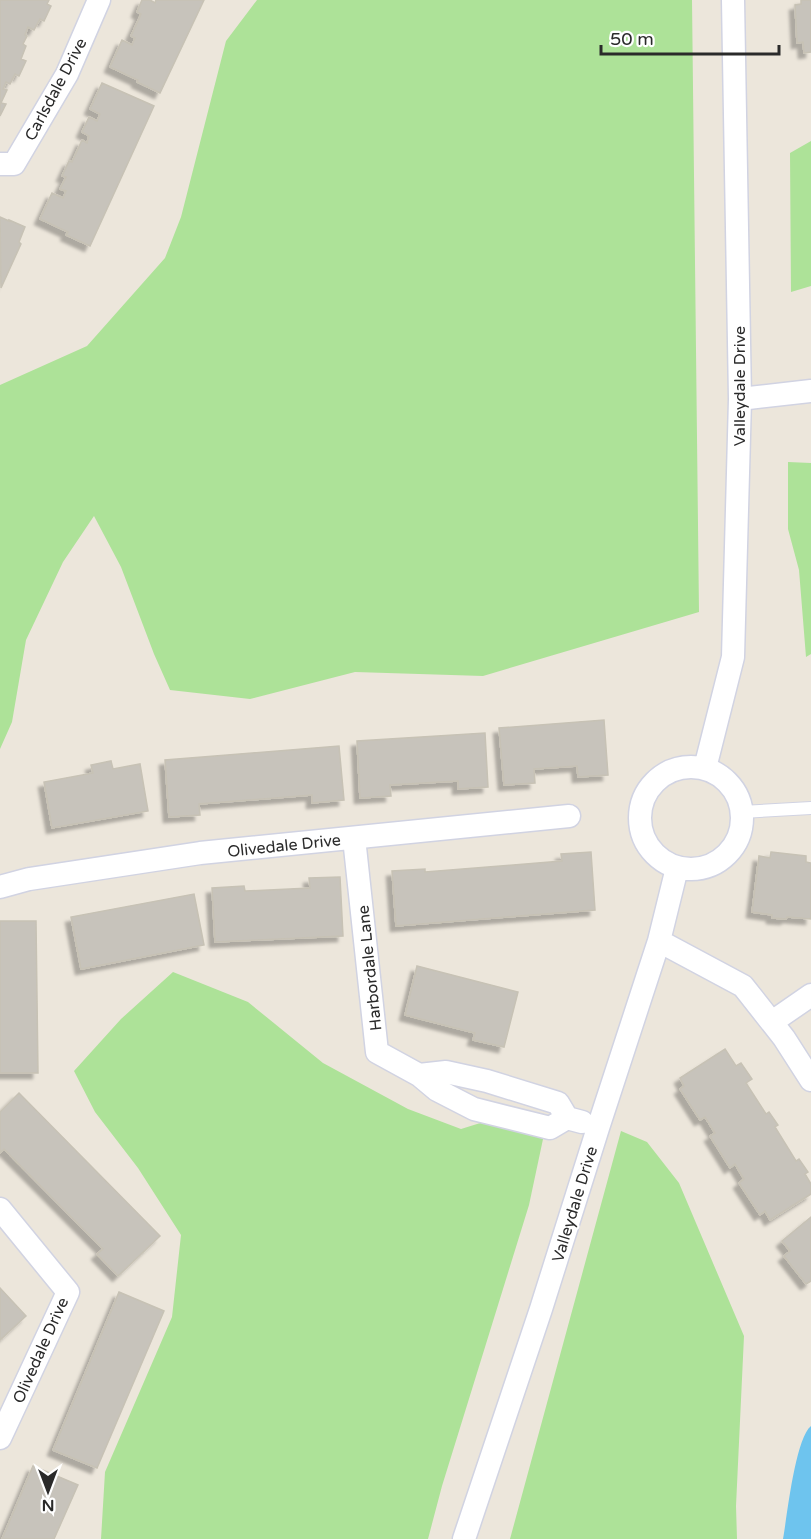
<svg xmlns="http://www.w3.org/2000/svg" width="811" height="1539" viewBox="0 0 811 1539" font-family="'Varela Round',sans-serif">
  <style>
    .green { fill: #ade298 }
    .water { fill: #6ec4ee }
    .building { fill: #c7c3bb; stroke: #c7c2b5; stroke-width: 1.5; filter: url(#shadow) }
    .lines { fill: none; stroke-linecap: round; stroke-linejoin: round }
    .lane-casing { stroke: #d1d3e2; stroke-width: 14 }
    .street-casing { stroke: #d1d3e2; stroke-width: 25 }
    .lane { stroke: #fff; stroke-width: 12 }
    .street { stroke: #fff; stroke-width: 22 }
    .labels { text-anchor: middle; stroke-width: 4.5; stroke-linejoin: round; paint-order: stroke }
    .street-label { font-size: 16px; fill: #2a2a2a; stroke: #fff }
  </style>
  <defs>
    <filter id="shadow"><feDropShadow dx="-5.5" dy="5.5" stdDeviation="1.5" flood-color="#0004"/></filter>
  </defs>
  <rect width="100%" height="100%" fill="#ece6db"/>
  <path class="green" d="M257,0H692L699,612L483,676L355,672L250,699L170,690L154,654L121,567L94,516L63,562L26,640L12,722L0,749V385L87,346L165,258L181,217L226,41Z
    M811,141V286L791,292L790,153Z
    M788,462L811,463V654L806,657L799,570L788,529Z
    M173,972L248,1002L323,1063L408,1109L461,1129L512,1113L546,1125L529,1205L442,1486L428,1539H101L105,1472L172,1317L181,1235L138,1168L95,1112L74,1071L121,1019Z
    M621,1131L647,1142L679,1183L744,1336L736,1506L737,1539H510Z"/>
  <path class="water" d="M811,1426V1539H783C787,1517 795,1439 811,1426Z"/>
  <path class="building" d="M0,0H49L47,4L51,6L44,21L40,19L34,30L28,27L25,35L27,36L23,44L26,46L21,59L26,61L19,76L15,74L10,84L6,82L3,89L7,90L1,103L6,104L0,116Z
    M142,0H150L155,3L156,0H204L160,93L137,82L138,80L110,67L122,40L132,45L135,38L131,36L141,14L137,12Z
    M801,0H811V52L804,53L803,42L797,43L795,5L801,4Z
    M102,83L154,106L90,246L66,235L68,232L40,219L52,193L63,198L66,191L60,189L66,177L62,176L69,161L72,162L82,140L87,143L89,136L82,132L89,117L97,121L100,114L90,109Z
    M0,217L9,221V220L25,227L19,242L21,244L1,288Z
    M604,720L608,775L578,777L577,766L534,769L535,783L504,785L499,728Z
    M485,733L488,787L458,789V781L390,785L391,796L360,798L357,741Z
    M339,746L344,800L312,803V795L199,804L200,815L169,817L165,760Z
    M111,761L113,769L140,764L148,811L52,828L44,782L93,773L91,765Z
    M591,852L595,910L396,926L392,871L425,869V872L562,861L561,854Z
    M771,852L806,856V862L811,863V919L787,917L786,919L772,918V915L752,912L759,856L770,858Z
    M340,877L343,936L215,942L212,888L244,886L245,891L310,888L309,878Z
    M194,894L204,945L81,969L71,917Z
    M0,921H36L38,1073H0Z
    M417,966L518,992L504,1047L473,1040L475,1033L405,1015Z
    M725,1049L736,1066L741,1063L752,1079L746,1083L766,1114L769,1112L778,1125L775,1127L796,1161L799,1159L808,1172L805,1174L811,1184V1194L770,1220L765,1211L760,1215L739,1183L744,1179L735,1164L730,1168L710,1136L715,1133L705,1117L700,1120L680,1089L684,1086L680,1078Z
    M19,1093L160,1236L118,1276L97,1254L103,1249L4,1149L0,1153V1112Z
    M811,1217V1281L806,1284L784,1256L790,1251L782,1241Z
    M0,1288L26,1316L0,1340Z
    M119,1292L164,1311L97,1468L53,1450Z
    M33,1466L78,1485L54,1539H2Z"/>
  <g class="lines">
    <g class="lane-casing">
      <path id="lane" d="M742,812L811,808"/>
    </g>
    <g class="street-casing">
      <path id="street" d="M0,164H14L67,74L99,0
        M740,399L811,391
        M640 818a51 51 0 1 1 102 0a51 51 0 1 1-102 0Z
        M705,768L733,657L740,399L733,0
        M354,838L377,1052L419,1075L437,1090L474,1109L550,1128L567,1118
        M0,887L29,879L200,853L569,816
        M659,941L743,986L784,1038L811,1080
        M772,1022L811,995
        M419,1075L446,1072L487,1081L558,1103L567,1118L582,1122
        M0,1209L68,1292L0,1438
        M464,1539L541,1309L598,1128L659,941L677,868"/>
    </g>
    <use href="#lane" class="lane"/>
    <use href="#street" class="street"/>
  </g>
  <g class="labels">
    <g class="street-label">
      <text transform="translate(55 89) rotate(-62)" y="6">Carlsdale Drive</text>
      <text transform="translate(739 386) rotate(-90)" y="6">Valleydale Drive</text>
      <text transform="translate(284 845) rotate(-6)" y="6">Olivedale Drive</text>
      <text transform="translate(369 968) rotate(-96)" y="6">Harbordale Lane</text>
      <text transform="translate(574 1204) rotate(-73)" y="6">Valleydale Drive</text>
      <text transform="translate(40 1350) rotate(-66)" y="6">Olivedale Drive</text>
    </g>
  </g>
  <g transform="translate(48 1491) rotate(180)" stroke="#ffffff" stroke-width="4.5" paint-order="stroke">
  <path d="M0-4.5L10 22L0 15L-10 22Z" fill="#2a2a2a"/>
  <text y="-9" font-size="16" font-weight="bold" text-anchor="middle" fill="#2a2a2a">N</text>
  </g>
  <path d="M601 45v9h178v-9" fill="none" stroke="#2a2a2a" stroke-width="3"/>
  <text x="610" y="45" font-size="18" fill="#2a2a2a" stroke="#ffffff" stroke-width="4.5" paint-order="stroke">50 m</text>
</svg>
